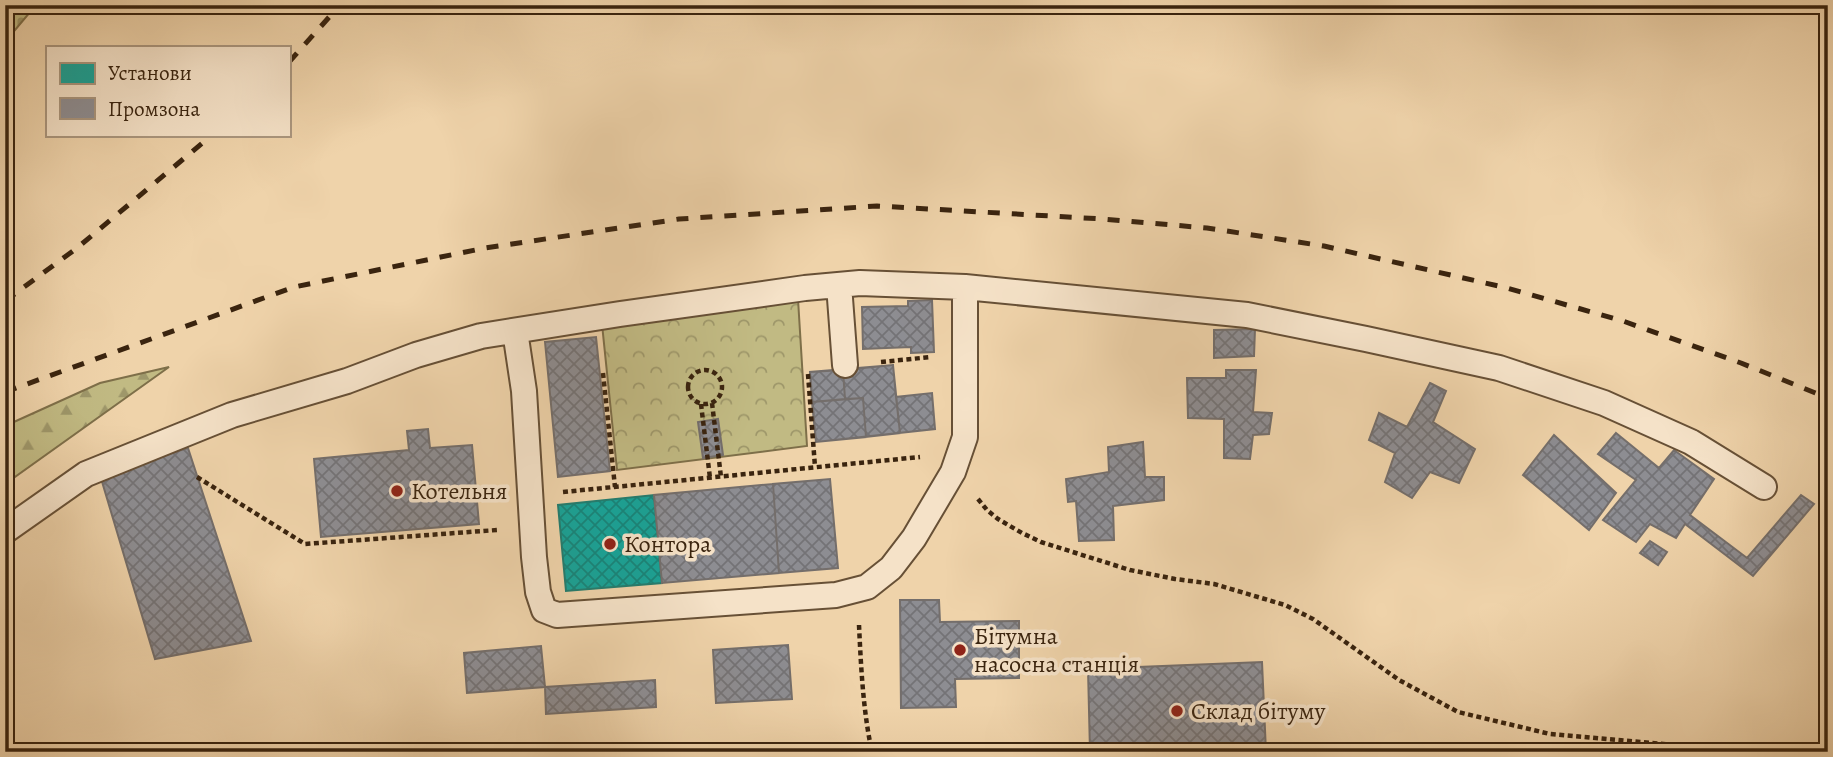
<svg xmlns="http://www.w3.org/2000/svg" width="1833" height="757" viewBox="0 0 1833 757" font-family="Alegreya,serif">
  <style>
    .forest { fill: url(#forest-firs); stroke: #7e6f49; stroke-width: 2 }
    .cemetery { fill: url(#cemetery-stones); stroke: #7e6f49; stroke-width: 2 }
    .park { fill: url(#park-crowns); stroke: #7e6f49; stroke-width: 2 }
    .public { fill: url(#public-cross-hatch); stroke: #227d6f; stroke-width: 2 }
    .industry { fill: url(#industry-cross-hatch); stroke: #746e6b; stroke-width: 2 }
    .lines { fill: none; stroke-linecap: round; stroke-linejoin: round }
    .lane-casing { stroke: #675036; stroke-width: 28 }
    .path { stroke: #3a240f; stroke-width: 4.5; stroke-dasharray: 5 3.5; stroke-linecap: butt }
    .lane { stroke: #f5e2c8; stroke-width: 24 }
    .rail { stroke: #3a240f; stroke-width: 5; stroke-dasharray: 12 12; stroke-linecap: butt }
    .poi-dot { fill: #8f2418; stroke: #f5e2c8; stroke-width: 2.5 }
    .labels { text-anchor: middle; stroke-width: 7; stroke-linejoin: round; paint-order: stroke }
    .poi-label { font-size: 24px; fill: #3a240f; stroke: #f5e2c8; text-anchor: start }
  </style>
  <defs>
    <pattern id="forest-firs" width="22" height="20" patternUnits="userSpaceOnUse" patternTransform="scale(1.75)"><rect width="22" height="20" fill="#c1ba83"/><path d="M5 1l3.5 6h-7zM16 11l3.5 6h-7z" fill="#9e976a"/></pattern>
    <pattern id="cemetery-stones" width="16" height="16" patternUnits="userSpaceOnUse" patternTransform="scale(1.75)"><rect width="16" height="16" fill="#c1ba83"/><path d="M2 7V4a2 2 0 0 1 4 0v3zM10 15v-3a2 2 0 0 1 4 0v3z" fill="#9e976a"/></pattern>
    <pattern id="park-crowns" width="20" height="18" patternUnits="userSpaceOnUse" patternTransform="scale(1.75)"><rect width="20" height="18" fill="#c1ba83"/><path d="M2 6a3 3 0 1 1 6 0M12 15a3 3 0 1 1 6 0" fill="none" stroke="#9e976a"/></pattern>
    <pattern id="public-cross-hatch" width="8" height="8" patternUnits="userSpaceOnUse" patternTransform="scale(1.75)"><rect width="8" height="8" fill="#17a398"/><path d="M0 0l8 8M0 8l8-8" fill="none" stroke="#16857a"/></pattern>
    <pattern id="industry-cross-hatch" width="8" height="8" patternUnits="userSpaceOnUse" patternTransform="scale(1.75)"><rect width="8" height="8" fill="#8d8d92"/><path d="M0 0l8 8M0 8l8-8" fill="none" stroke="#747376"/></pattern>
  </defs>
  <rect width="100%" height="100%" fill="#efd3aa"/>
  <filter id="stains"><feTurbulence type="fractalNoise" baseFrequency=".00286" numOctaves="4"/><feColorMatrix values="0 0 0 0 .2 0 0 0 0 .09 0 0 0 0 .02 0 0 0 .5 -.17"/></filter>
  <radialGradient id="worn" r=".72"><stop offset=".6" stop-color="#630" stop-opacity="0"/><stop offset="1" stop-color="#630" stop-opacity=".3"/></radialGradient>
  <path class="forest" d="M169,367L5,484V426L100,383Z"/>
  <path class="cemetery" d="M5,5H36L5,42Z"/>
  <path class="park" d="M798,299L807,446L617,470L602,324Z"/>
  <path class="public" d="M654,495L662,583L566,591L558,505Z"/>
  <path class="industry" d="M932,300L934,352L911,353V347L863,349L862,307L908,306V301Z
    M1255,329L1254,356L1214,358V330Z
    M596,337L610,471L558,477L545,342Z
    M893,365L900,433L866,437L863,398L845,399L843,370Z
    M893,365L896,397L932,393L935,429L816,442L810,372Z
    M843,370L845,399L812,402L810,372Z
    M1226,370H1256L1253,412L1272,413L1269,434L1253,435L1250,459L1224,458V419L1188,418L1187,378H1226Z
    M1430,383L1446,391L1433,422L1475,449L1459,483L1430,472L1412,498L1385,482L1395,453L1369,440L1379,413L1407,427Z
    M932,393L935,429L900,433L896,397Z
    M863,398L866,437L816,442L812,402Z
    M718,419L723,455L703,458L698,422Z
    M428,429L430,448L472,445L479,524L321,537L314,459L409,450L407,431Z
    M1616,433L1659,468L1674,450L1714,479L1690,515L1747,558L1801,495L1814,504L1753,576L1685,524L1676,538L1650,524L1636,542L1603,520L1636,480L1598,454Z
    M1554,435L1616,493L1589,530L1523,475Z
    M1143,442L1145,477H1164V500L1113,506L1114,540L1079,541L1076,501L1068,502L1066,479L1109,472L1108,447Z
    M188,448L251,641L155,659L100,475Z
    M830,479L838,568L779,573L773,484Z
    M773,484L779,573L662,583L654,495Z
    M1650,541L1667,552L1658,565L1640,553Z
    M900,600H939L940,622L1019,621V678L955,679L956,707L901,708Z
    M788,645L792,699L716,703L713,650Z
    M541,646L545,687L467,693L464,653Z
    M1262,662L1266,752H1090L1088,669Z
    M655,680L656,707L546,714L545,687Z"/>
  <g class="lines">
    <g class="lane-casing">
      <path id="lane" d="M839,285L845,365
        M515,331L524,391L534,557L538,592L544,610L557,615L836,595L867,587L891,568L914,538L953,472L965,437V287
        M5,531L86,474L232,415L347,381L416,355L481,336L620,314L805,288L860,283L965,287L1247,315L1366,339L1499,368L1604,403L1691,442L1764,487"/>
    </g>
    <path class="path" d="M881,362L931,357
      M688 387a17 17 0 1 1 34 0a17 17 0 1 1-34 0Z
      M603,373L615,487
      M808,374L815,467
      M712,403L721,477
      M701,404L710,478
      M197,477L305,544L497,530
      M563,492L920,457
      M978,499L987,510L998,519L1022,533L1041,542L1130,570L1175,579L1214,584L1285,605L1313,619L1399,680L1458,712L1550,734L1674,745L1717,752
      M859,625C861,667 863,711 872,752"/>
    <use href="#lane" class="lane"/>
    <path class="rail" d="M289,62L340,5
      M5,301L77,248L212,135
      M5,392L294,287L485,248L679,219L877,206L1103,219L1207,228L1324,246L1507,288L1623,321L1741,363L1828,398"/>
  </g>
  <g class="poi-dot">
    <circle cx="397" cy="491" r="7"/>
    <circle cx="610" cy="544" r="7"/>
    <circle cx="960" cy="650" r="7"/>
    <circle cx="1177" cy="711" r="7"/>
  </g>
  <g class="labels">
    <g class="poi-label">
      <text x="411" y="499">Котельня</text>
      <text x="624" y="552">Контора</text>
      <text x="974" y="644">Бітумна<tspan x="974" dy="28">насосна станція</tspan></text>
      <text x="1191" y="719">Склад бітуму</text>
    </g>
  </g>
  <rect width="1833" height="757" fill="none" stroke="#efd3aa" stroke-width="28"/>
  <rect x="7" y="7" width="1819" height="743" fill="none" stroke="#3a240f" stroke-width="3.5"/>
  <rect x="14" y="14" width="1805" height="729" fill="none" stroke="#3a240f" stroke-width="2"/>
  <rect x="46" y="46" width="245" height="91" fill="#f5e2c8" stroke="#aa967e" stroke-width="2"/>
  <rect x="60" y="63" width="35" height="21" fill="#17a398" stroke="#aa967e" stroke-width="2"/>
  <text x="108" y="80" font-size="21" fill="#3a240f">Установи</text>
  <rect x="60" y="98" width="35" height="21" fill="#8d8d92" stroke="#aa967e" stroke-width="2"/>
  <text x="108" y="116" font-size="21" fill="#3a240f">Промзона</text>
  <rect width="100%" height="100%" filter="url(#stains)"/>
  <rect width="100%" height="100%" fill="url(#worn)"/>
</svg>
